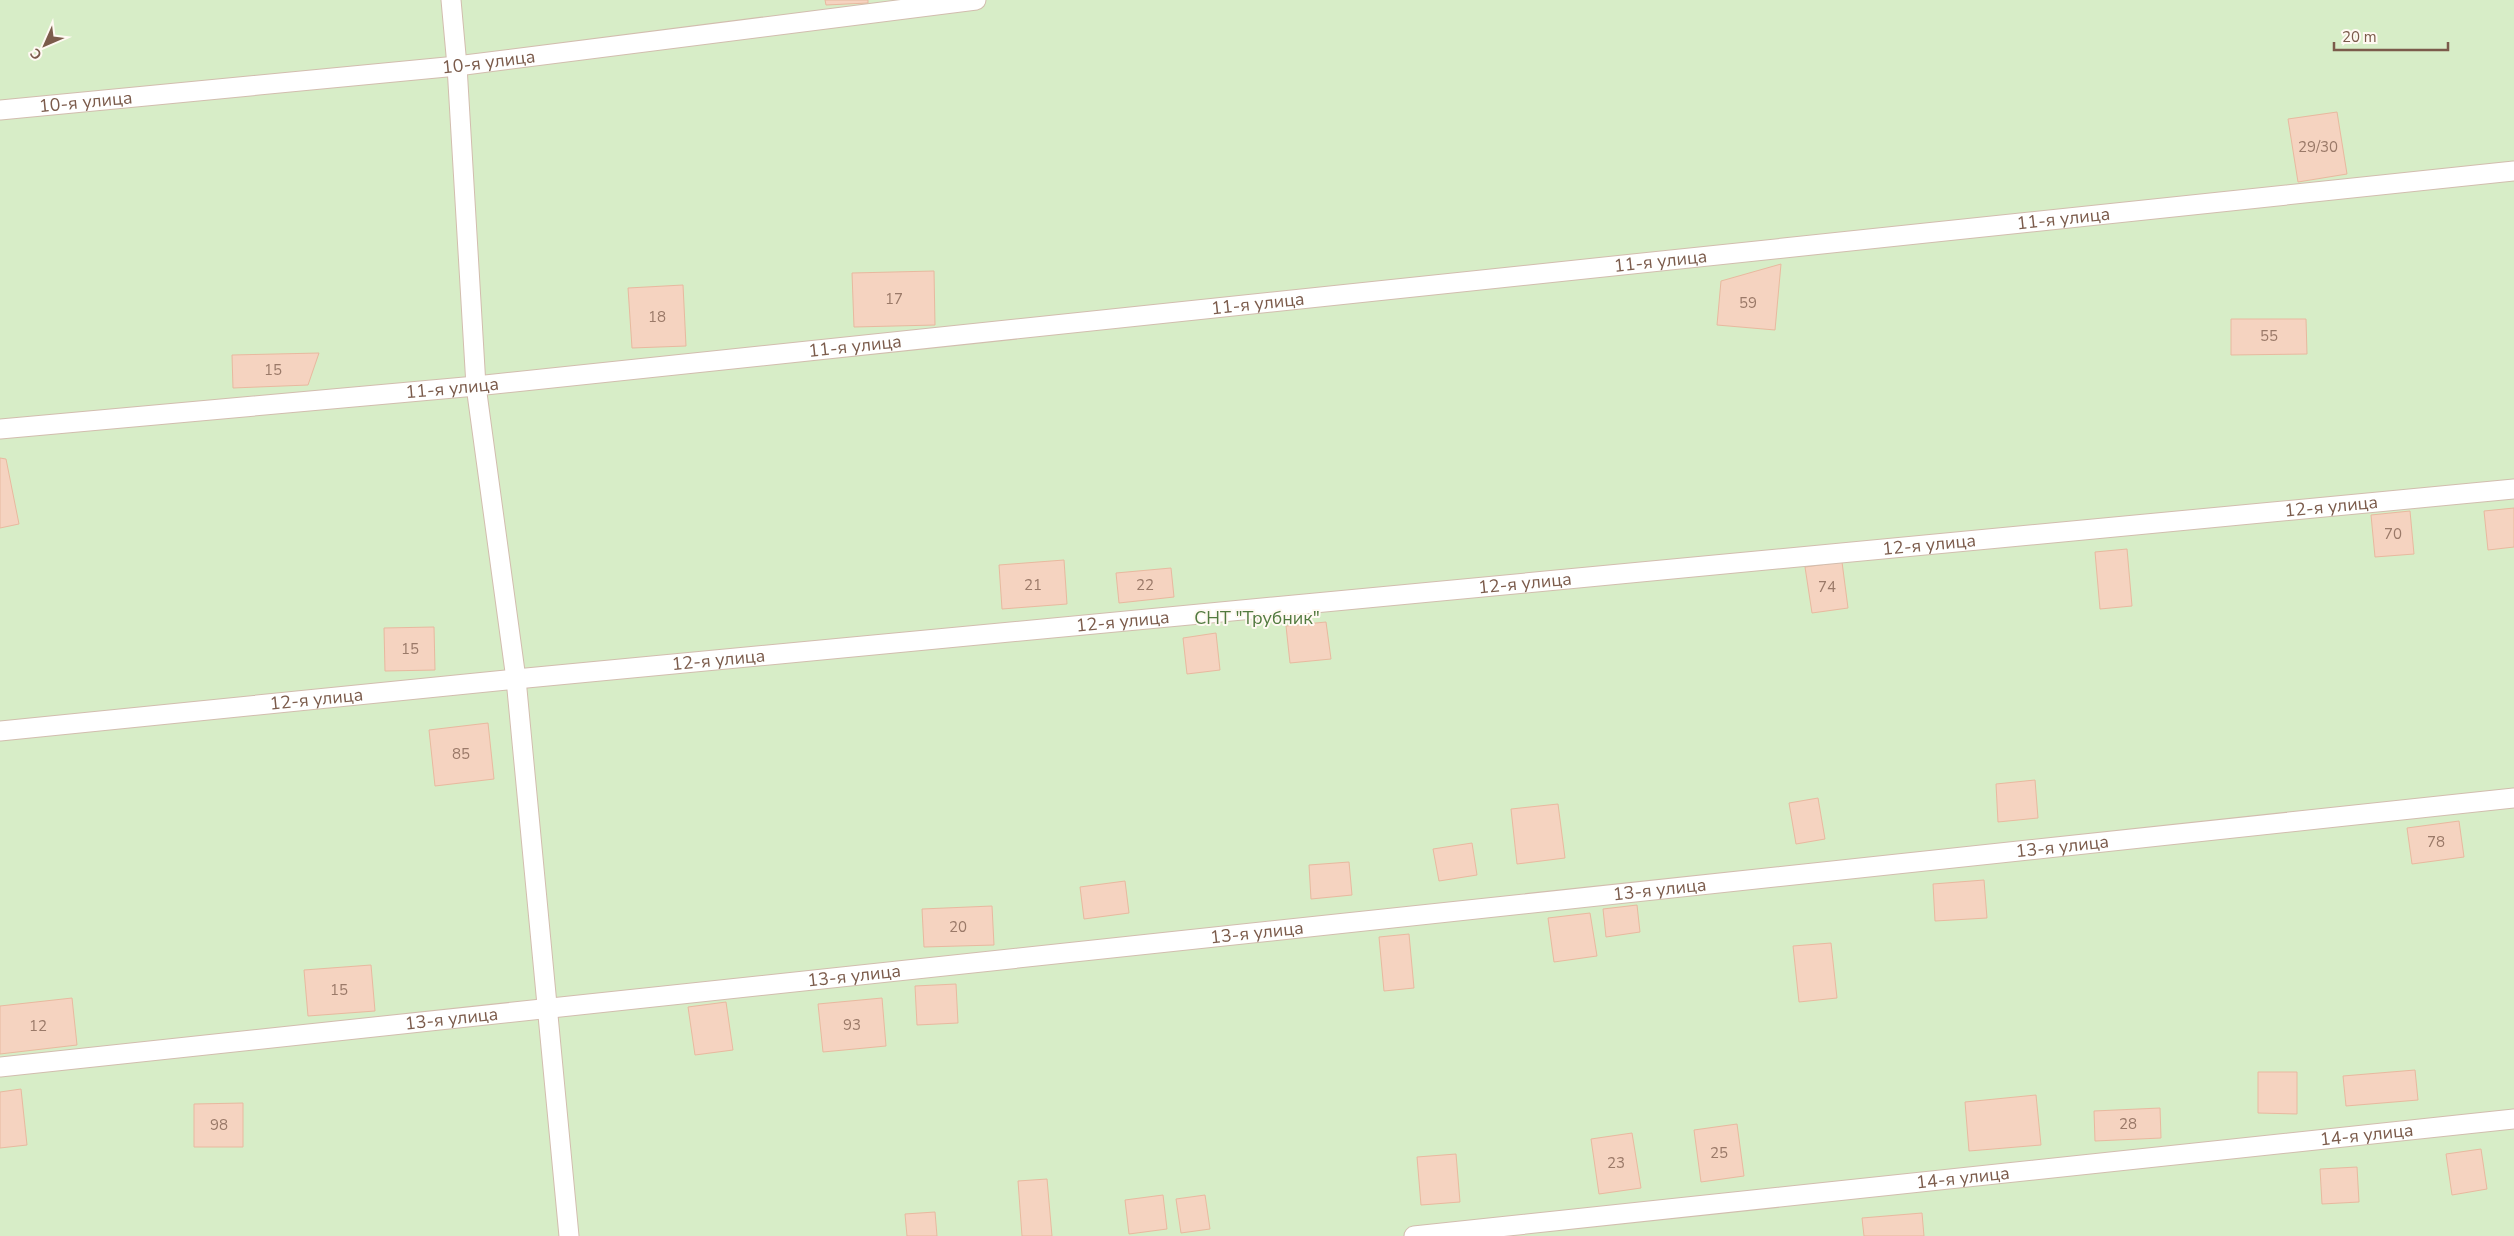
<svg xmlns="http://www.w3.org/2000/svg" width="2514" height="1236" viewBox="0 0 2514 1236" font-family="'Nunito Sans',sans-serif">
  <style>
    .green { fill: #d7edc7 }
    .building { fill: #f5d3c0; stroke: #e8b99f }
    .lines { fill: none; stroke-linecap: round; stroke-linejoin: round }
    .lane-casing { stroke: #d2bdae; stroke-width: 21 }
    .lane { stroke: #fff; stroke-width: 19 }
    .labels { text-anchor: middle; stroke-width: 4; stroke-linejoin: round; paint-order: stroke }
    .number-label { font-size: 15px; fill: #9a7968 }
    .street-label { font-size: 18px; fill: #7b5b4b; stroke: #fff9f2 }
    .park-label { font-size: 18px; fill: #527a3f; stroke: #fff9f2 }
  </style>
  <rect width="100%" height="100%" fill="#fef5ea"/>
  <path class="green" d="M0,0H2514V1236H0Z"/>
  <path class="building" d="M825,0H868V3L826,5Z
    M2337,112L2347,174L2298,182L2288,119Z
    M1781,264L1775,330L1717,325L1721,281Z
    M934,271L935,325L854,327L852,273Z
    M683,285L686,346L632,348L628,288Z
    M2231,319H2306L2307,354L2231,355Z
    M319,353L308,385L233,388L232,355Z
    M0,458L6,459L19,524L0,528Z
    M2514,508V547L2488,550L2484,511Z
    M2410,511L2414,554L2375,557L2371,515Z
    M2127,549L2132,606L2100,609L2095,552Z
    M1064,560L1067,604L1002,609L999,565Z
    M1842,562L1848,608L1812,613L1805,567Z
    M1171,568L1174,597L1119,603L1116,573Z
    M1326,622L1331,659L1290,663L1286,626Z
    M434,627L435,670L385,671L384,628Z
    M1216,633L1220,670L1187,674L1183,638Z
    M488,723L494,779L435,786L429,730Z
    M2035,780L2038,818L1998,822L1996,784Z
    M1818,798L1825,839L1796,844L1789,803Z
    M1558,804L1565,858L1517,864L1511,809Z
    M2459,821L2464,857L2412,864L2407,828Z
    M1472,843L1477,875L1439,881L1433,849Z
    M1349,862L1352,895L1311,899L1309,865Z
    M1984,880L1987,918L1935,921L1933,884Z
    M1125,881L1129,913L1084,919L1080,887Z
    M1637,905L1640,932L1606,937L1603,909Z
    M992,906L994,945L924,947L922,909Z
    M1590,913L1597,956L1554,962L1548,918Z
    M1409,934L1414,988L1384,991L1379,937Z
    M1831,943L1837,998L1799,1002L1793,946Z
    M371,965L375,1011L308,1016L304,970Z
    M956,984L958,1023L917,1025L915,986Z
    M72,998L77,1045L0,1054V1006Z
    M882,998L886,1046L823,1052L818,1004Z
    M726,1002L733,1050L695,1055L688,1007Z
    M2415,1070L2418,1100L2346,1106L2343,1076Z
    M2258,1072H2297V1114L2258,1113Z
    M21,1089L27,1145L0,1148V1092Z
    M2036,1095L2041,1145L1969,1151L1965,1102Z
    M243,1103V1147H194V1104Z
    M2160,1108L2161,1138L2095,1141L2094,1111Z
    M1737,1124L1744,1176L1701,1182L1694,1130Z
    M1632,1133L1641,1188L1599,1194L1591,1139Z
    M2481,1149L2487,1189L2452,1195L2446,1154Z
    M1456,1154L1460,1202L1421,1205L1417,1157Z
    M2357,1167L2359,1202L2322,1204L2320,1169Z
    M1047,1179L1052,1236H1022L1018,1181Z
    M1163,1195L1167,1229L1129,1234L1125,1200Z
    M1205,1195L1210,1229L1181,1233L1176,1199Z
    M935,1212L937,1236H907L905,1214Z
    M1922,1213L1924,1236H1864L1862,1218Z"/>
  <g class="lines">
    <g class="lane-casing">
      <g id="lane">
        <path d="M451,0L457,66L476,386L516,679L569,1236"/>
        <path id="s1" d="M0,110L457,66L976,0"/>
        <path id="s2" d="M0,429L476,386L2514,171"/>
        <path id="s3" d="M0,731L516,679L2514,489"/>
        <path id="s4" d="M0,1067L2514,798"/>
        <path id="s5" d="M1414,1236L2514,1119"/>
      </g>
    </g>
    <use href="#lane" class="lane"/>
  </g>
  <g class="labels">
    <g class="number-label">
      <text x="2318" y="152">29/30</text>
      <text x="894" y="304">17</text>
      <text x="1748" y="308">59</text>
      <text x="657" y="322">18</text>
      <text x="2269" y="341">55</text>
      <text x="273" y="375">15</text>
      <text x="2393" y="539">70</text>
      <text x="1033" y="590">21</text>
      <text x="1145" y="590">22</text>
      <text x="1827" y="592">74</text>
      <text x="410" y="654">15</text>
      <text x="461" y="759">85</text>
      <text x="2436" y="847">78</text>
      <text x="958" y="932">20</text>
      <text x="339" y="995">15</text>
      <text x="852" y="1030">93</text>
      <text x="38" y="1031">12</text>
      <text x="2128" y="1129">28</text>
      <text x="219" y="1130">98</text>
      <text x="1719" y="1158">25</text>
      <text x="1616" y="1168">23</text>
    </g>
    <g class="street-label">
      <text dy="6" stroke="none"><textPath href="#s1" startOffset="491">10-я улица</textPath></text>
      <text dy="6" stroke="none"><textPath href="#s1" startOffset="86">10-я улица</textPath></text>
      <text dy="6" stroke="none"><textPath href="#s2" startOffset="2074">11-я улица</textPath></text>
      <text dy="6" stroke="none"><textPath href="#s2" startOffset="1669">11-я улица</textPath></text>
      <text dy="6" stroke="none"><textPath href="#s2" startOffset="1264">11-я улица</textPath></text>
      <text dy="6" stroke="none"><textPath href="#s2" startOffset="859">11-я улица</textPath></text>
      <text dy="6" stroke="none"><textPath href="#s2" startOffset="454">11-я улица</textPath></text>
      <text dy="6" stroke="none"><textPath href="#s3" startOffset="2342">12-я улица</textPath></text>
      <text dy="6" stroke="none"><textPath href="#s3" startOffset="1938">12-я улица</textPath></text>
      <text dy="6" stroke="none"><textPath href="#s3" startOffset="1532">12-я улица</textPath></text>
      <text dy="6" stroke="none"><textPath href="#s3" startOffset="1128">12-я улица</textPath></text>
      <text dy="6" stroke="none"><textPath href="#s3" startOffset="722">12-я улица</textPath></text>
      <text dy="6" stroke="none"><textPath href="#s3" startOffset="318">12-я улица</textPath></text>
      <text dy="6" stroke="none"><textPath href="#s4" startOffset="2074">13-я улица</textPath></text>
      <text dy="6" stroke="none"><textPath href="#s4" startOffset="1669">13-я улица</textPath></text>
      <text dy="6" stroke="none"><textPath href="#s4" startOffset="1264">13-я улица</textPath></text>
      <text dy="6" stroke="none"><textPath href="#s4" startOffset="859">13-я улица</textPath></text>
      <text dy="6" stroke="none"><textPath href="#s4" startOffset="454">13-я улица</textPath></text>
      <text dy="6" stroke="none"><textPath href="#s5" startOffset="958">14-я улица</textPath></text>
      <text dy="6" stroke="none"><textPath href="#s5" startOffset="552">14-я улица</textPath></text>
    </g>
    <g class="park-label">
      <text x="1257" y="624">СНТ "Трубник"</text>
    </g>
  </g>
  <g transform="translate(45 45) rotate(225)" stroke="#fff9f2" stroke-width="4" paint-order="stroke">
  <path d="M0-4L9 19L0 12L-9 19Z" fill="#7b5b4b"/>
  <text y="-8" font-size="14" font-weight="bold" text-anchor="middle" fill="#7b5b4b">С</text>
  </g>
  <path d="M2334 42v8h114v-8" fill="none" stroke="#7b5b4b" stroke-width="2.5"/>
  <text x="2342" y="42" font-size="15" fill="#7b5b4b" stroke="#fff9f2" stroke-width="4" paint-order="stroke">20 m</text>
</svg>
